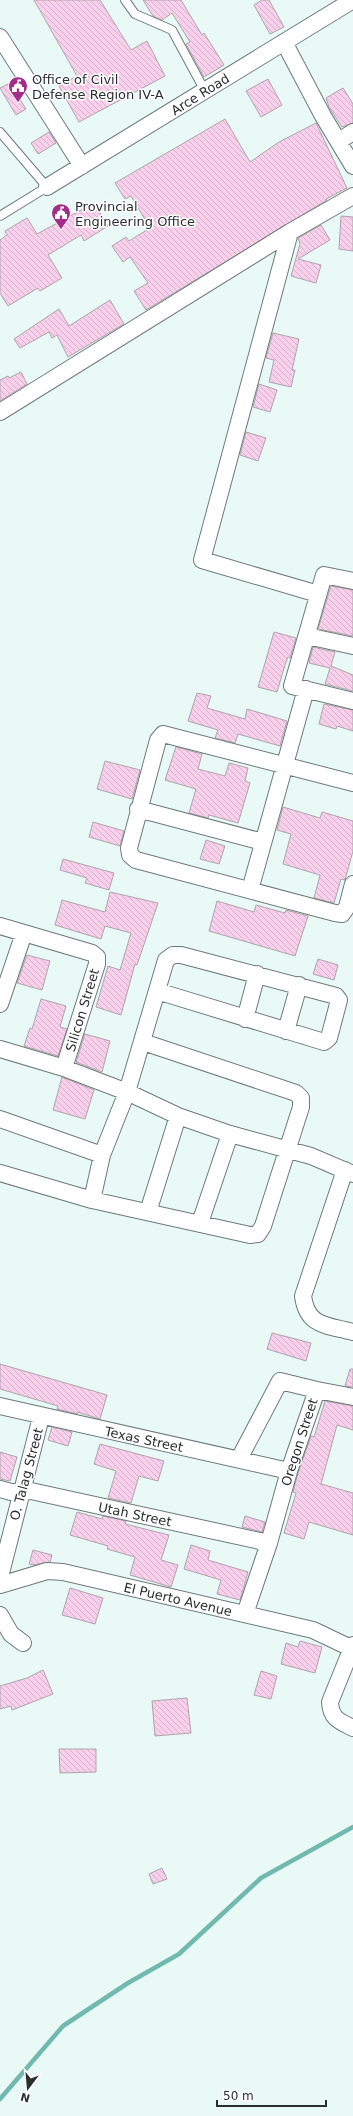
<svg xmlns="http://www.w3.org/2000/svg" width="353" height="2116" viewBox="0 0 353 2116" font-family="'DejaVu Sans',sans-serif">
  <style>
    .lines { fill: none; stroke-linecap: round; stroke-linejoin: round }
    .stream { stroke: #71b9ae; stroke-width: 4.5 }
    .building { fill: url(#building-back-hatch); stroke: #afa3ab }
    .lane-casing { stroke: #6d7b79; stroke-width: 10 }
    .street-casing { stroke: #6d7b79; stroke-width: 18 }
    .lane { stroke: #fff; stroke-width: 8 }
    .street { stroke: #fff; stroke-width: 16 }
    .labels { text-anchor: middle; stroke-width: 3; stroke-linejoin: round; paint-order: stroke }
    .poi-label { font-size: 13px; fill: #292f2e; stroke: #fff; text-anchor: start }
    .street-label { font-size: 13px; fill: #292f2e; stroke: #fff }
  </style>
  <defs>
    <pattern id="building-back-hatch" width="6" height="6" patternUnits="userSpaceOnUse"><rect width="6" height="6" fill="#f9d0ec"/><path d="M-1 5l2 2M0 0l6 6M5-1l2 2" fill="none" stroke="#d5b3cb"/></pattern>
  </defs>
  <rect width="100%" height="100%" fill="#e9f9f6"/>
  <g class="lines">
    <path class="stream" d="M0,2099L63,2026L128,1983L179,1954L261,1878L353,1827"/>
  </g>
  <path class="building" d="M34,0H100L131,50L147,41L165,76L79,122L59,86L77,76Z
    M143,0H181L202,35L204,33L224,65L204,77L186,44L190,42L172,13L162,20L153,16Z
    M262,0H269L284,27L270,34L254,5Z
    M268,79L282,105L261,117L246,91Z
    M10,83L26,109L16,115L0,88Z
    M343,88L353,104V123L342,127L329,107L326,98Z
    M225,119L250,162L279,142L316,123L347,188L326,199L327,200L146,310L134,291L148,283L130,257L123,262L112,246L126,237L129,241L150,228L131,196L125,199L115,183Z
    M49,132L56,143L38,154L31,143Z
    M94,203L108,226L84,241L81,235L48,255L62,278L40,291L38,288L8,306L0,293V240L7,235L5,231L27,218L37,234Z
    M341,216L353,217V251L339,249Z
    M321,225L330,240L298,259L321,265L316,283L291,276L300,244L298,238Z
    M110,300L124,324L68,357L57,335L52,338L49,332L20,348L14,339L59,309L69,326Z
    M273,333L299,339L292,370H295L291,387L269,382L274,360L266,358Z
    M21,372L27,384L0,401V380L8,376L9,378Z
    M259,384L277,390L270,412L253,407Z
    M246,432L266,438L258,461L240,455Z
    M331,586L353,590V636L318,629Z
    M274,632L296,638L290,658L288,657L285,665L277,692L258,687Z
    M313,647L335,652L331,666L353,675V691L325,684L330,668L309,663Z
    M197,693L211,696L207,708L245,719L247,709L287,721L280,746L238,734L235,743L215,738L218,730L188,721Z
    M324,704L353,710V731L337,726L336,729L319,724Z
    M176,747L202,754L198,769L225,776L229,763L248,768L245,781L250,783L238,823L209,815L208,818L189,813L196,789L165,780Z
    M105,761L140,770L132,799L97,789Z
    M283,807L320,818L322,812L353,821V851L345,880L341,879L334,903L314,898L320,875L283,864L291,834L277,830Z
    M93,822L124,831L120,846L89,837Z
    M206,840L225,846L219,864L200,859Z
    M63,859L114,873L109,890L85,883L87,878L60,870Z
    M110,892L158,903L137,965L135,964L121,1015L96,1007L108,966L120,970L131,933L105,926L101,939L55,925L62,900L105,912Z
    M217,901L254,912L256,905L285,913L286,910L308,916L295,956L209,931Z
    M27,955L50,961L42,990L17,983Z
    M318,959L338,965L334,980L313,974Z
    M41,999L66,1006L60,1027L67,1029L58,1056L24,1046L30,1028L32,1029Z
    M85,1034L110,1041L102,1072L76,1062Z
    M62,1077L94,1090L85,1119L53,1110Z
    M272,1333L311,1343L306,1361L267,1349Z
    M0,1364L107,1395L100,1419L77,1412V1414L57,1409L58,1406L0,1389Z
    M350,1369H353V1387L345,1386Z
    M325,1401L353,1406V1430L337,1425L321,1484L353,1493V1535L309,1522L304,1539L284,1533L296,1493L293,1492L298,1473L311,1436L314,1437Z
    M52,1427L72,1432L68,1446L48,1440Z
    M100,1444L164,1461L158,1481L139,1476L131,1503L108,1498L116,1471L94,1464Z
    M0,1452L17,1457L10,1481L0,1479Z
    M77,1512L102,1519L103,1516L126,1521L125,1524L169,1535L161,1560L178,1565L171,1587L130,1575L135,1557L107,1549L108,1546L70,1535Z
    M245,1516L265,1522L262,1532L242,1527Z
    M191,1545L210,1551L208,1560L248,1572L240,1600L217,1594L221,1580L184,1569Z
    M33,1550L52,1555L50,1562L33,1565L29,1564Z
    M70,1588L103,1598L95,1624L62,1615Z
    M300,1641L322,1647L315,1673L281,1664L286,1643L298,1647Z
    M43,1670L53,1694L12,1710L11,1706L0,1709V1686L27,1678Z
    M261,1671L277,1676L271,1699L254,1695Z
    M187,1698L191,1733L155,1736L152,1701Z
    M59,1749H96V1772L60,1773Z
    M162,1868L167,1879L153,1884L149,1874Z"/>
  <g class="lines">
    <g class="lane-casing">
      <path id="lane" d="M125,0L135,14L172,30L205,91
        M0,132L47,187L0,216"/>
    </g>
    <g class="street-casing">
      <path id="street" d="M0,37L82,166
        M284,42L323,116L353,166
        M339,141L353,132
        M47,187L353,0
        M290,232L202,560L318,594
        M0,412L290,232L353,196
        M353,581L324,575L292,686L353,701
        M307,636L353,646
        M353,783L163,734L158,740L129,848L130,855L136,860L335,913L342,914L347,907L353,884
        M138,809L263,842
        M250,890L306,689
        M0,926L92,953L97,957V964L64,1068
        M0,1004L24,933
        M245,1019L257,974
        M286,1031L299,985
        M0,1049L64,1068L127,1092L178,1116L230,1134L311,1156L353,1174
        M0,1119L102,1155
        M345,1170L303,1296C307,1327 327,1325 353,1332
        M0,1173L92,1200L250,1235L258,1234L263,1226L301,1107V1098L296,1093L143,1042
        M92,1200L102,1155L127,1092L166,960L173,955H181L336,996L339,1000L329,1038L324,1042L157,991
        M148,1212L178,1116
        M200,1223L230,1134
        M317,1390L353,1397
        M0,1406L289,1471
        M239,1459L280,1381L317,1390L289,1471L269,1543L245,1614
        M0,1489L11,1492L31,1491L269,1543
        M0,1577L41,1417
        M0,1585L47,1571L63,1572L313,1630L353,1649
        M0,1615L11,1634L23,1643
        M353,1645L330,1702C331,1719 339,1721 353,1728"/>
    </g>
    <use href="#lane" class="lane"/>
    <use href="#street" class="street"/>
  </g>
  <defs>
    <g id="civic-pin" transform="scale(1)"><path d="M0 17L-7.5 6A9.5 9.5 0 1 1 7.5 6Z" fill="#a22e89" stroke="#fff"/><path d="M-.6-6.5H3V-4.5H.6V-3L4-1V1h2V6H-6V1h2V-1L-.6-3ZM-1.2 2.5V6h2.4V2.5Z" fill="#fff"/></g>
  </defs>
  <g fill-rule="evenodd">
    <use href="#civic-pin" x="18" y="86"/>
    <use href="#civic-pin" x="61" y="213"/>
  </g>
  <g class="labels">
    <g class="poi-label">
      <text x="32" y="84">Office of Civil<tspan x="32" dy="15">Defense Region IV-A</tspan></text>
      <text x="75" y="211">Provincial<tspan x="75" dy="15">Engineering Office</tspan></text>
    </g>
    <g class="street-label">
      <text transform="translate(200 94) rotate(-32)" y="5">Arce Road</text>
      <text transform="translate(82 1010) rotate(-73)" y="5">Silicon Street</text>
      <text transform="translate(144 1439) rotate(12)" y="5">Texas Street</text>
      <text transform="translate(299 1442) rotate(-72)" y="5">Oregon Street</text>
      <text transform="translate(26 1474) rotate(-75)" y="5">O. Talag Street</text>
      <text transform="translate(135 1514) rotate(12)" y="5">Utah Street</text>
      <text transform="translate(178 1599) rotate(13)" y="5">El Puerto Avenue</text>
    </g>
  </g>
  <g transform="translate(28 2088) rotate(196)" stroke="#ffffff" stroke-width="3" paint-order="stroke">
  <path d="M0-3L7 15L0 10L-7 15Z" fill="#292f2e"/>
  <text y="-6" font-size="11" font-weight="bold" text-anchor="middle" fill="#292f2e">N</text>
  </g>
  <path d="M217 2100v6h109v-6" fill="none" stroke="#292f2e" stroke-width="2"/>
  <text x="223" y="2100" font-size="12" fill="#292f2e" stroke="#ffffff" stroke-width="3" paint-order="stroke">50 m</text>
</svg>
